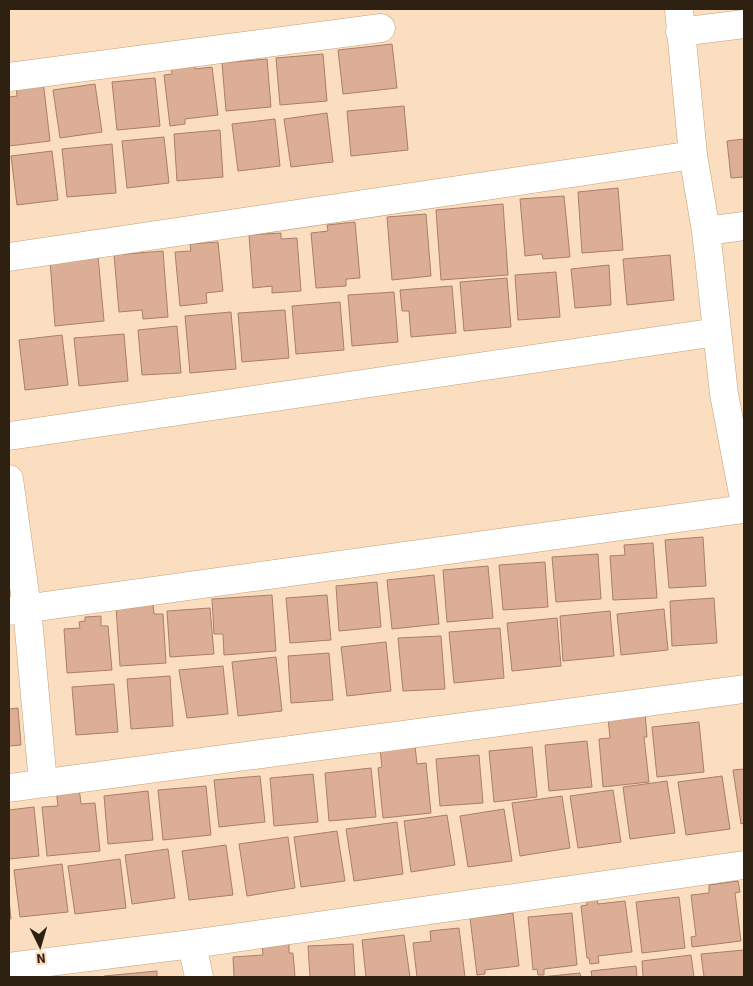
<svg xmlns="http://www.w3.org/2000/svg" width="753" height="986" viewBox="0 0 753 986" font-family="'Source Sans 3',sans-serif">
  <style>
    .building { fill: #ddae96; stroke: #aa7e67 }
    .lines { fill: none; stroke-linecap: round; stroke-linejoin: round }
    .street-casing { stroke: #c2a07b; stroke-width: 29 }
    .street { stroke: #fff; stroke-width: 28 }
  </style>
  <rect width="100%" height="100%" fill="#fbdebf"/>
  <path class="building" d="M392,44L397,88L343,94L338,50Z
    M323,54L327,101L280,105L276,58Z
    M194,57L195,69L212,67L218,115L185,119V124L170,126L164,75L172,74L171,60Z
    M267,59L271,107L226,111L222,63Z
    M155,78L160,126L117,130L112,82Z
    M43,80L50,141L9,146V97L17,96L16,84Z
    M95,84L102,132L60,138L53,90Z
    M404,106L408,150L351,156L347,111Z
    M327,113L333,162L291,167L284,119Z
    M275,119L280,166L238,171L232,124Z
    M220,130L223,177L177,181L174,134Z
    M164,137L169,183L127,188L122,141Z
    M744,139V177L731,178L727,141Z
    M112,144L116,193L67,197L62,149Z
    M52,151L58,200L17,205L11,156Z
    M618,188L623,250L582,253L578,192Z
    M564,196L570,257L543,259L542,254L525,256L520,199Z
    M503,204L508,275L441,280L436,210Z
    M426,214L431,276L392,280L387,217Z
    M355,222L360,278L346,279V286L316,288L311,233L328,231L327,225Z
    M281,233V239L297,238L301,291L272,293V286L253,288L249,235Z
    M218,242L223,291L206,293L207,303L180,306L175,252L191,251L190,244Z
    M163,251L168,317L143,319L142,310L119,312L114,255Z
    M670,255L674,300L627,305L623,259Z
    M98,256L104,321L55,326L50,260Z
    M609,265L611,305L575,308L571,269Z
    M556,272L560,317L518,320L515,275Z
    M507,278L511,327L464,331L460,282Z
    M452,286L456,333L411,337L409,311H402L400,290Z
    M394,292L398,342L352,346L348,295Z
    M340,302L344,350L296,354L292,306Z
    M285,310L289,358L242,362L238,313Z
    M231,312L236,369L190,373L185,316Z
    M177,326L181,373L142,375L138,330Z
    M124,334L128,381L79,386L74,338Z
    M62,335L68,385L25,390L19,340Z
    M703,537L706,586L669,588L665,540Z
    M653,543L657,598L613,600L610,556L625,555L624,545Z
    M598,554L601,599L556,602L552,557Z
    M545,562L548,607L503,610L499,565Z
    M488,566L493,618L447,622L443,570Z
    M434,575L439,624L392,629L387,580Z
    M377,582L381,627L339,631L336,586Z
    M272,595L276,651L224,655L223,634H214L212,599Z
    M327,595L331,640L290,643L286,598Z
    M714,598L717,643L672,646L670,601Z
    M153,604L154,614H163L166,663L120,666L116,607Z
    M210,608L214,654L170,657L167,611Z
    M664,609L668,650L621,655L617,614Z
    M610,611L614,656L563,661L560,616Z
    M101,616V626H108L112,670L67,673L64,629L80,628L79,622L85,621V617Z
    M557,618L561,666L512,671L507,623Z
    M500,628L504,678L454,683L449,632Z
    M441,636L445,689L403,691L398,638Z
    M386,642L391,691L347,696L341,647Z
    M329,653L333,700L291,703L288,656Z
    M276,657L282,711L238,716L232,662Z
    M223,666L228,714L187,718L179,670Z
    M170,676L173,726L131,729L127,679Z
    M114,684L118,732L76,735L72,687Z
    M18,708L21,745L9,746V709Z
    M645,713L647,737H644L649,782L603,787L599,739L610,738L608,717Z
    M699,722L704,772L657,777L652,727Z
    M587,741L592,787L549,791L545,745Z
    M415,746L417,764L426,763L431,813L383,818L378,768L382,767L380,749Z
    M532,747L537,797L494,802L489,751Z
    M479,755L483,803L440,806L436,759Z
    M371,768L376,817L329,821L325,773Z
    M744,769V823L741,824L733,770Z
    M313,774L318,822L274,826L270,778Z
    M260,776L265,822L219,827L214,780Z
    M722,776L730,829L686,835L678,782Z
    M667,781L675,833L630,839L623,787Z
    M206,786L211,835L163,840L158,790Z
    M79,787L81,804L95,803L100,851L47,856L42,807L58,806L56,789Z
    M613,790L621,842L578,848L570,796Z
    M148,791L153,840L108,844L104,796Z
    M562,796L570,848L520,856L512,803Z
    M34,807L39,856L9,859V810Z
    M504,809L512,861L468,867L460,816Z
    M447,815L455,865L411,872L404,821Z
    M397,822L403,874L354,881L346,829Z
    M337,831L345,881L301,887L294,837Z
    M288,837L295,888L247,896L239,844Z
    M226,845L233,895L189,900L182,851Z
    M168,849L175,898L132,904L125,855Z
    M120,859L126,908L75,914L68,866Z
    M62,864L68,912L20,917L14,870Z
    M738,881L740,892L735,893L741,941L692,947L691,937L696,936L691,895L709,893V885Z
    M679,897L685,948L642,953L636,902Z
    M9,899L11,919H9Z
    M597,900L598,904L625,901L632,952L598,956L599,963L590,964L589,958H587L581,906L587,905V901Z
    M513,913L519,966L485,970V974L477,975L470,918Z
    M572,913L577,965L544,969V975H538L537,969L533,970L528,917Z
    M459,928L465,977H417L413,943L431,941L430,931Z
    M404,935L410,977H366L362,940Z
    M289,943V953H293L295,977H234L233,957L263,955L262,944Z
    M353,944L355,977H310L308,946Z
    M744,950V977H704L701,954Z
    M691,955L694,977H643L642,961Z
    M636,966L637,977H592L591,971Z
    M157,971V977H104V976Z
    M580,973L581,977H541Z"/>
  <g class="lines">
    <g class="street-casing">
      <path id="street" d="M679,9L693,155L706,231L724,394L744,499
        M680,32L744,24
        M9,77L381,28
        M706,231L744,226
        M9,257L693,155
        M9,436L717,332
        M9,479L27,608L43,783
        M9,611L744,509
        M9,788L744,689
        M192,944L199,977
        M9,967L192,944L744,865"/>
    </g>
    <use href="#street" class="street"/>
  </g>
  <rect width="753" height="986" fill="none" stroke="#2e2112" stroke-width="20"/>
  <g transform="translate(40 946) rotate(175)" stroke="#fbdebf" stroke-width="4" paint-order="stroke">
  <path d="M0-4L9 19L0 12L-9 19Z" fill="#2e2112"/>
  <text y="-8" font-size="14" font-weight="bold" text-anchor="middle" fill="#2e2112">N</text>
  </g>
</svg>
